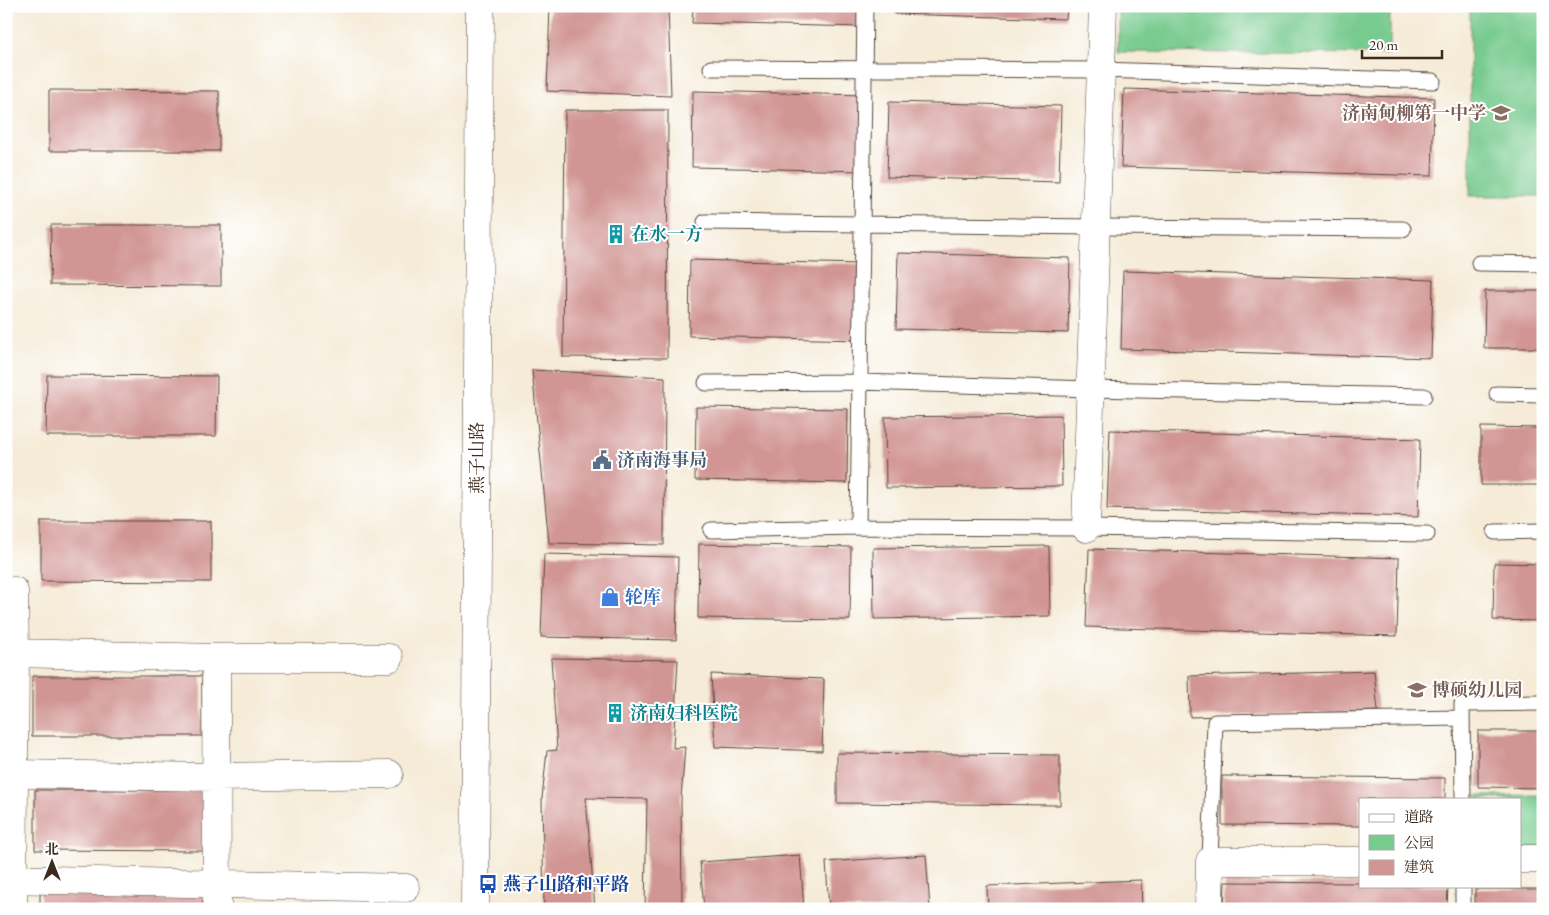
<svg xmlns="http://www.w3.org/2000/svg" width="1549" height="915" viewBox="0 0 1549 915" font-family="'EB Garamond','Noto Serif SC',serif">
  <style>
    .green { fill: #78cb8f; stroke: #5a7a56 }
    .building { fill: #d19694 }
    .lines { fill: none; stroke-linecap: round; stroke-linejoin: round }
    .lane-casing { stroke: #57473a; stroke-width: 17 }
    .street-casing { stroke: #57473a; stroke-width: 29 }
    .secondary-casing { stroke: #57473a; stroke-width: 29 }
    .lane { stroke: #fff; stroke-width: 15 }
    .street { stroke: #fff; stroke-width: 28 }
    .secondary { stroke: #fff; stroke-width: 28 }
    .labels { text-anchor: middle; stroke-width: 4; stroke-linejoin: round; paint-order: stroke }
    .education-label { font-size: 18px; font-weight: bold; fill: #785e54; stroke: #fff; text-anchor: end }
    .culture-label { font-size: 18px; font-weight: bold; fill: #0d838f; stroke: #fff; text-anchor: start }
    .street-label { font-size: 18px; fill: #3b2a1e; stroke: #fff }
    .service-label { font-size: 18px; font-weight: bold; fill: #4e5e75; stroke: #fff; text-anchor: start }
    .shop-label { font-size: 18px; font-weight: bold; fill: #366cbe; stroke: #fff; text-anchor: start }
    .transit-label { font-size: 18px; font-weight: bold; fill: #164399; stroke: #fff; text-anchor: start }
  </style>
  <rect width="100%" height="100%" fill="#fff"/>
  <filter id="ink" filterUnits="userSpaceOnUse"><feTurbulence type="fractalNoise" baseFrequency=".02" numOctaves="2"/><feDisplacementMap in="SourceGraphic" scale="10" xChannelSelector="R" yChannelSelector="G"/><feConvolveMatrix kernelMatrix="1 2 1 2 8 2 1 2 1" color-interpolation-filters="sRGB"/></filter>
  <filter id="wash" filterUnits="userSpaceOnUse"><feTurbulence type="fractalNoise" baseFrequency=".0096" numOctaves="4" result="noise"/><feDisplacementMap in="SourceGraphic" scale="20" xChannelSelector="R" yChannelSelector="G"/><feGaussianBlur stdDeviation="1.12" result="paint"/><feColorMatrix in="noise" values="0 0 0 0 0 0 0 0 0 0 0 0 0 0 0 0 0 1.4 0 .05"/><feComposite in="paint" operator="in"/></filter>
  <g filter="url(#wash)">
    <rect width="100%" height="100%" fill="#f5ebd7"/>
    <path class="green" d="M1118,6H1390V54L1118,52Z
      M1470,6H1543V196H1470Z
      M1543,795V851L1520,850V799H1476V796Z"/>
    <g id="blocks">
      <path class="building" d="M550,6H668L671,96L547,91Z
        M693,6H864V27L692,23Z
        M895,6H1067L1066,19L895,14Z
        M1124,89L1434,98L1432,176L1121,167Z
        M49,90L219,91V151H49Z
        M693,91L865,95L863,171L692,167Z
        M889,102L1061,106L1059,182L887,177Z
        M565,110H668L667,358L563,357Z
        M51,225H221V286L50,285Z
        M898,253L1070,258L1068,333L896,329Z
        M690,260L862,264L860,340L689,336Z
        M1123,271L1433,280L1431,358L1121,349Z
        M1485,291H1543V348H1484Z
        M532,370L665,377L664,545L549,543Z
        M47,375L217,376L216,436H46Z
        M696,407L848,409L847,483L695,480Z
        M1061,415L1062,486L886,488L885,417Z
        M1481,427L1543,428V485H1481Z
        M1110,430L1420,439L1418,517L1107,509Z
        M41,521H211V582L41,581Z
        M699,544L851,547L850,620L698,618Z
        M1049,546L1050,616L874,619L873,548Z
        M1089,549L1399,558L1397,636L1086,627Z
        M544,554L678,557L676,640L541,637Z
        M1494,563L1543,564V621L1493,620Z
        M551,658L678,660L673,748L685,747L681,799L682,909H645L647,799L586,798L595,909H544L542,798L547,751L557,750Z
        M1374,671L1378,711L1190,717L1189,676Z
        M711,674L824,679L822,751L715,747Z
        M32,676H202V736H32Z
        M1478,731H1543V788L1478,787Z
        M837,753L1060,755V805L837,803Z
        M1222,776L1445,778V799H1360V826L1222,825Z
        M35,790H205V851L35,850Z
        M800,855L804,909H704L700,862Z
        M926,855L930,909H829L826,862Z
        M1141,880L1142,909H988L987,886Z
        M1225,882L1360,883V886H1448L1447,909H1224Z
        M40,888L210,889V909H40Z
        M1475,889H1543V909H1475Z"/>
    </g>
  </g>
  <g filter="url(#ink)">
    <use href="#blocks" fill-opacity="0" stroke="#57473a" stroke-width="1"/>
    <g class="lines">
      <g class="lane-casing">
        <path id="lane" d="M711,68L1101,70L1433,81
          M705,222L1096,227L1403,229
          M1479,263L1543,264
          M706,383L860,382L1091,389L1424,396
          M1497,394L1543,395
          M858,527L865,6
          M711,530L858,527L1086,528L1427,534
          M1495,532L1543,531
          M1463,799L1462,704L1543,703
          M1210,861L1215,722L1462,718
          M1463,909V886"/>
      </g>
      <g class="street-casing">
        <path id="street" d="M1086,528L1103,6
          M14,591L15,653L216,658H389
          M6,652L15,653L13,909
          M216,658L217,909
          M14,774L216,777L389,774
          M1520,859H1543
          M6,879L406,888
          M1209,909L1210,861H1360"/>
      </g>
      <g class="secondary-casing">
        <path id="secondary" d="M475,909L480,6"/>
      </g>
      <use href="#lane" class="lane"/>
      <use href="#street" class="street"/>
      <use href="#secondary" class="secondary"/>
    </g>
  </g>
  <defs>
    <g id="school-bare" transform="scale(1.5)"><path d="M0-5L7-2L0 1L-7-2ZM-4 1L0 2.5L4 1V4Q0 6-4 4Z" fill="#8d6e63" stroke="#fff" stroke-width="2.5" paint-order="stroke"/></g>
    <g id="building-bare" transform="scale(1.5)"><path d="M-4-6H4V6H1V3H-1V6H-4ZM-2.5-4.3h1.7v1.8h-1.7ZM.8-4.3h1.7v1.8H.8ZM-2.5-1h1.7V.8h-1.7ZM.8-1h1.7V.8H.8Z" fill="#0f9aa8" stroke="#fff" stroke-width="2.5" paint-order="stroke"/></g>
    <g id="civic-bare" transform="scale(1.5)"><path d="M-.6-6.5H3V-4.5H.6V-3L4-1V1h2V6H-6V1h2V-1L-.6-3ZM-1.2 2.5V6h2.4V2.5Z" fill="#5c6f8a" stroke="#fff" stroke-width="2.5" paint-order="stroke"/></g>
    <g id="shop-bare" transform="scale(1.5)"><path d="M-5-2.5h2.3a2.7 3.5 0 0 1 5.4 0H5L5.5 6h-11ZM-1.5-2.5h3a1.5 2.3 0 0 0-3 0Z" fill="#3f7fe0" stroke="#fff" stroke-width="2.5" paint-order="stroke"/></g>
    <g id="bus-bare" transform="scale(1.5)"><path d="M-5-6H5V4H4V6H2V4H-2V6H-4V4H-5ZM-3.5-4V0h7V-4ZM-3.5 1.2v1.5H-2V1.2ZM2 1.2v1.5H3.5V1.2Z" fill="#1a4fb4" stroke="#fff" stroke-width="2.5" paint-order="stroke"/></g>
  </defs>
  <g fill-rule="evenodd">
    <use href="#school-bare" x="1501" y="113"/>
    <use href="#building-bare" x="616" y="234"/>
    <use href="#civic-bare" x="602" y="460"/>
    <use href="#shop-bare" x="610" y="597"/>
    <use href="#school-bare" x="1417" y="690"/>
    <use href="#building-bare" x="615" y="713"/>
    <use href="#bus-bare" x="488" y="884"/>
  </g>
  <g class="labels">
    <g class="education-label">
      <text x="1486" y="119">济南甸柳第一中学</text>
      <text x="1432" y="696" text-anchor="start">博硕幼儿园</text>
    </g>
    <g class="culture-label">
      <text x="631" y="240">在水一方</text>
      <text x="630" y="719">济南妇科医院</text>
    </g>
    <g class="street-label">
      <text transform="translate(477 458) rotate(-90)" y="6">燕子山路</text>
    </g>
    <g class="service-label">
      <text x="617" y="466">济南海事局</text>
    </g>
    <g class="shop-label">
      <text x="625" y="603">轮库</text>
    </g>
    <g class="transit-label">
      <text x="503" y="890">燕子山路和平路</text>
    </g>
  </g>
  <rect width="1549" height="915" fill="none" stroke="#fff" stroke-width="25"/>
  <rect x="1359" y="798" width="162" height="90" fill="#ffffff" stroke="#b1aaa5"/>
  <rect x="1369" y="814" width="25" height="8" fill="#ffffff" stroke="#b1aaa5"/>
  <text x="1404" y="822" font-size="15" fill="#3b2a1e">道路</text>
  <rect x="1369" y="835" width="25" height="15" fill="#78cb8f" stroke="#b1aaa5"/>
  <text x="1404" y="848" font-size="15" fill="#3b2a1e">公园</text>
  <rect x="1369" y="860" width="25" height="15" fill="#d19694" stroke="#b1aaa5"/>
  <text x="1404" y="872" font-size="15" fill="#3b2a1e">建筑</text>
  <g transform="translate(52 862)" stroke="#ffffff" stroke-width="4" paint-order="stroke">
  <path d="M0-4L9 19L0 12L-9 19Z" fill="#3b2a1e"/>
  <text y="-8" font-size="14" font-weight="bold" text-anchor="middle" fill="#3b2a1e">北</text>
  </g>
  <path d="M1362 50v8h80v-8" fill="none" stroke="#3b2a1e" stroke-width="2.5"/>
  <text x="1369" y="50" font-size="15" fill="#3b2a1e" stroke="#ffffff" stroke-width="4" paint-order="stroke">20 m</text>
</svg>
